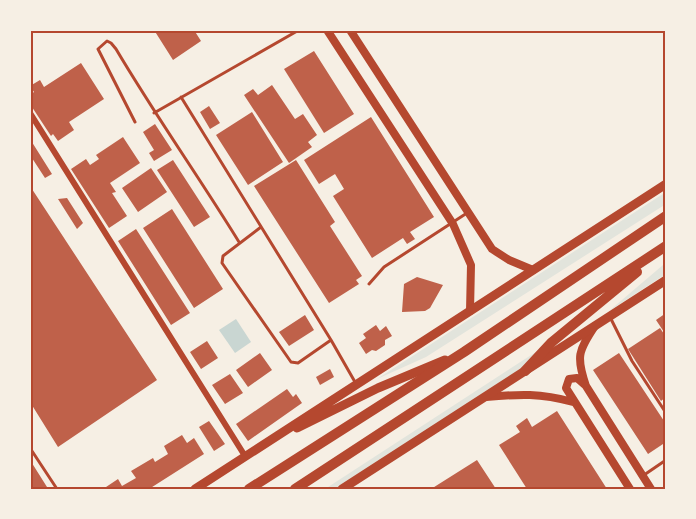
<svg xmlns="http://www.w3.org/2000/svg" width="696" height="519" viewBox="0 0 696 519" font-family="Jost,sans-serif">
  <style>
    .green { fill: #e2e4dc }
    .water { fill: #c9d6d2 }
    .building { fill: #bf614a }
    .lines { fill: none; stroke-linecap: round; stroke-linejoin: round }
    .service { stroke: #b5482f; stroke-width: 3 }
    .minor { stroke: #b5482f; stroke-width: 6 }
    .tertiary { stroke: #b5482f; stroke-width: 8 }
    .primary { stroke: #b5482f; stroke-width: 9 }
    .trunk { stroke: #b5482f; stroke-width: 10 }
    .neatline { fill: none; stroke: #b5482f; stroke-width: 2 }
  </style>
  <rect width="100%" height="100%" fill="#f6efe4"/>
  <path class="green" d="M666,192V204L426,357L377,379Z
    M666,263V274L609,311L663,265Z
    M542,348L526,374L347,489H325Z"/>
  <path class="water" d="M236,319L251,342L235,353L219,330Z"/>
  <path class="building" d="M154,30H194L201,41L173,60Z
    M314,51L354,114L324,133L284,69Z
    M81,63L104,99L69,122L74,130L58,141L53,134L51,136L30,104V95L34,92L30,86L40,80L44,87Z
    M272,85L295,119L303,114L317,135L308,142L312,147L289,163L244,95L253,89L258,95Z
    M209,106L220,123L210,129L200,112Z
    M252,112L283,162L248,185L216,135Z
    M371,117L434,217L410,232L415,239L407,244L403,238L372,258L333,196L344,189L335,174L319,184L304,160Z
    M155,124L172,150L154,161L149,153L154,150L143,132Z
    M123,137L140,163L110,183L116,192L112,193L127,216L109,228L71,169L86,159L90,165L99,159L96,155Z
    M30,139L52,174L45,178L30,155Z
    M173,160L210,217L194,227L157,170Z
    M296,160L335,222L330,226L362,276L356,280L359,284L329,303L254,186Z
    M151,168L167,192L138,212L122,188Z
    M30,186L157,380L58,447L30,402Z
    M67,198L83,223L77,229L58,199Z
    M172,209L223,289L194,308L143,228Z
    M136,229L190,313L171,325L118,241Z
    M417,277L443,285L430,308L425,311L402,312L404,284Z
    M666,313V335L656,320Z
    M305,315L314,330L289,346L279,332Z
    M376,325L380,331L386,326L392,336L385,340V345L376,351L372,350L366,354L359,343L366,338L363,334Z
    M660,328L666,337V397L661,401L628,349Z
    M207,341L218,358L201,369L190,352Z
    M260,353L272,370L248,387L236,370Z
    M619,353L666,424V442L648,454L593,370Z
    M330,369L334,377L320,385L316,377Z
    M230,374L243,393L225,404L212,385Z
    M287,389L293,397L296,394L302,403L248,441L236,424Z
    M557,411L607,489H527L499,445L520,432L516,426L527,418L532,427Z
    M209,421L225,444L214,451L199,427Z
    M182,435L187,443L194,438L204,454L149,489H103L118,479L122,486L136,478L131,471L153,458L155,462L168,454L164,446Z
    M30,460L47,487L44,489H30Z
    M477,460L496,489H431Z"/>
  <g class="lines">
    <path class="service" d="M181,97L331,340L355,382
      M154,113L299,30
      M135,122L98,49L107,41L111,43L116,49C155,115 199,177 239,242
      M261,227L223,256L222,263L291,362L298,363L331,340
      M369,284L384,267L467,213
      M611,319L632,361L666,413
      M30,448L57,489
      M644,475L666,460"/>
    <path class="minor" d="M30,113L245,456"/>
    <path class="tertiary" d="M327,30L453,224L471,265L470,311
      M350,30L492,249L509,260L533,270
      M595,326C578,351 576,357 586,386L651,489
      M585,385L577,378L569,379L566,388L630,489
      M486,397C520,394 540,393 573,402"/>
    <path class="primary" d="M297,428L378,388L445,360
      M195,489L666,184
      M342,489L666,280"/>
    <path class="trunk" d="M525,371L552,342L637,272
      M249,489L464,352L666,216
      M295,489L666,246"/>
  </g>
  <rect width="696" height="519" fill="none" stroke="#f6efe4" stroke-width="63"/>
  <rect x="32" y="32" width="632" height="456" class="neatline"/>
</svg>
